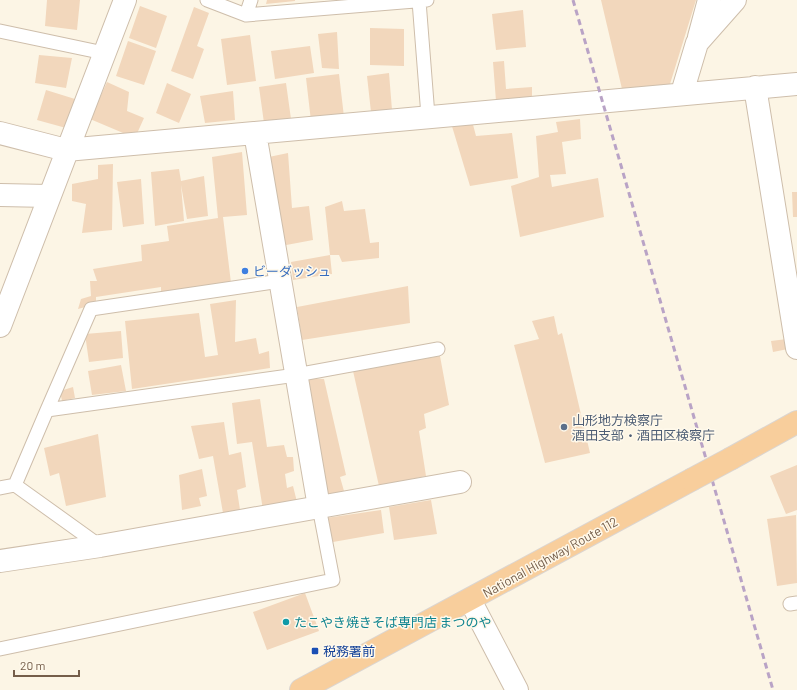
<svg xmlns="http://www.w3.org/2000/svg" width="797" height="690" viewBox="0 0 797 690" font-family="Barlow,'Noto Sans JP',sans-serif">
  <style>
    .building { fill: #f2d7bc }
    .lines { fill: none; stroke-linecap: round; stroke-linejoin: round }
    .service-casing { stroke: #cebeab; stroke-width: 15 }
    .minor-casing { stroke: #cebeab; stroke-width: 24 }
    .trunk-casing { stroke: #dbd5d0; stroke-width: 24 }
    .service { stroke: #fff; stroke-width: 13 }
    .minor { stroke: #fff; stroke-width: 22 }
    .trunk { stroke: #f8ce9c; stroke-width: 22 }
    .rail { stroke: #b9a3c6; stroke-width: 3; stroke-dasharray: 6 4; stroke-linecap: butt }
    .trunk-bridge-casing { stroke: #dbd5d0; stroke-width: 24; stroke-linecap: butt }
    .trunk-bridge { stroke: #f8ce9c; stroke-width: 22 }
    .shop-dot { fill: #3f7fe0; stroke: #fff9eb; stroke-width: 1.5 }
    .service-dot { fill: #5c6f8a; stroke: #fff9eb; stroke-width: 1.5 }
    .culture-dot { fill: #0f9aa8; stroke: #fff9eb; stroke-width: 1.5 }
    .transit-dot { fill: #1a4fb4; stroke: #fff9eb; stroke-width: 1.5 }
    .labels { text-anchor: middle; stroke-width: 3; stroke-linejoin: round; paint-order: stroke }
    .shop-label { font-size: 13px; fill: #366cbe; stroke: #fff9eb; text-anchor: start }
    .service-label { font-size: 13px; fill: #4e5e75; stroke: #fff9eb; text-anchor: start }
    .street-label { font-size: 13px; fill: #755e4a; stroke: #fff9eb }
    .culture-label { font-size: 13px; fill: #0d838f; stroke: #fff9eb; text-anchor: start }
    .transit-label { font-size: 13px; fill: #164399; stroke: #fff9eb; text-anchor: start }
  </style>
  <rect width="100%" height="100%" fill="#fcf5e5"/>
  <path class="building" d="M47,0H80L77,30L45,26Z
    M267,0H295V1L266,4Z
    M601,0H696L670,84L622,89Z
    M140,6L167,16L156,48L129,38Z
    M194,7L209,13L197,46L204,49L193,79L171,71Z
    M523,10L526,47L496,50L492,14Z
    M370,28L404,29V66L370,65Z
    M337,32L339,69L322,68L318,34Z
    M250,35L256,81L227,85L221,39Z
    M128,41L156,51L144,85L116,76Z
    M310,46L314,73L275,79L271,51Z
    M39,55L72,58L66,88L35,83Z
    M504,61L506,89L532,87V97L496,101L493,62Z
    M389,73L392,110L371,112L367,76Z
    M339,74L344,117L311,121L306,78Z
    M107,82L129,92L127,111L144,118L135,138L90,119Z
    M167,83L191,94L179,123L156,113Z
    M286,83L291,119L264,123L259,87Z
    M46,90L75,99L66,128L37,120Z
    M233,91L235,120L205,123L200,96Z
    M471,117L476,136L512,133L518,178L470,186L451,123Z
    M580,119L581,139L562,142L566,174L550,175L552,187L598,178L604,217L520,237L511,186L539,177L536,136L558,132L556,122Z
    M242,152L247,215L223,217L231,283L161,294V287L96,297V304L78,309L81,299L91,296L90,281H97L93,269L142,261L141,245L169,241L167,226L218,218L212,157Z
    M288,153L292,208L309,206L313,240L281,246L264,158Z
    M113,164L112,230L82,233L86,204L72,201V184L98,179V165Z
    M179,169L181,181L204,176L208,216L187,219L181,185L184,221L155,226L151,172Z
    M141,179L144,224L123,227L117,182Z
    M792,192H797V217H793Z
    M342,201L344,211L365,209L370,243L379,242V258L342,262L339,255H330L325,207Z
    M330,255L332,274L293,280L291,262Z
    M408,286L410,323L302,340L297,307Z
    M236,300L235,342L256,338L259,354L269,351L270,368L132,389L125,321L199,313L205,357L218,355L210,304Z
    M554,316L558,335L562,333L590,453L545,463L514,345L539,339L532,321Z
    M121,331L123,358L89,362L85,334Z
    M787,339L788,349L773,352L771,341Z
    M440,356L449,405L424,414L426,428L419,431L426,476L379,486L353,371Z
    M121,365L126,391L92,395L88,371Z
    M301,378L324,379L346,475L340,477L344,491L324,495Z
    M73,387L75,398L62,401L60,391Z
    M260,399L267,447L284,445L287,457H293L294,471L285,474L287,488L293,486L297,502L263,510L252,442L237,444L232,403Z
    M224,422L229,455L241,452L246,487L237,490L240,510L223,513L213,456L199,459L191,426Z
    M98,434L106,497L66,506L59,473L50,476L44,448Z
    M797,465V510L786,514L770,476Z
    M202,469L207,496L199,498L201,506L182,510L179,475Z
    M431,500L437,534L394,540L389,507Z
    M381,510L384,533L333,542L326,518Z
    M796,515L797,583L777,586L767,519Z
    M305,593L319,631L267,650L253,612Z"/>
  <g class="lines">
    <g class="service-casing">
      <path id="service" d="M207,0L246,15L427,0
        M419,1L428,116
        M246,15L251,0
        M0,31L104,53
        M47,410L91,309L280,281
        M15,485L100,546
        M0,488L15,485L47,410L296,375L438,349
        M790,604L797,603
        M0,649L333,580L319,507"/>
    </g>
    <g class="minor-casing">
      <path id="minor" d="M699,37L709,0
        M755,87L797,348
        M682,93L697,43L735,0
        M0,133L66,150L797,84
        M255,133L319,507
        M0,195L49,196
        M0,326L125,0
        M0,561L100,546L460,482
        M470,600L517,690"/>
    </g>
    <g class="trunk-casing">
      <path id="trunk" d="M732,458L797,422
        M301,690L691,480"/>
    </g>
    <use href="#service" class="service"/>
    <use href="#minor" class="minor"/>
    <use href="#trunk" class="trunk"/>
    <path class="rail" d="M573,0L773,690"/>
    <g class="trunk-bridge-casing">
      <path id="trunk-bridge" d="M691,480L732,458"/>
    </g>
    <use href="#trunk-bridge" class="trunk-bridge"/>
  </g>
  <circle class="shop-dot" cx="245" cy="271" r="4"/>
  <circle class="service-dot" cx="564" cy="427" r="4"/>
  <circle class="culture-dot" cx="286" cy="622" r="4"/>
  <rect class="transit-dot" x="311" y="647" width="8" height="8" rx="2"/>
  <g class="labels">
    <g class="shop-label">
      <text x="253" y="276">ビーダッシュ</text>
    </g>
    <g class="service-label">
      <text x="572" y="425">山形地方検察庁<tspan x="572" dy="15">酒田支部・酒田区検察庁</tspan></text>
    </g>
    <g class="street-label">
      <text transform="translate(550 557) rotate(-29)" y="5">National Highway Route 112</text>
    </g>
    <g class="culture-label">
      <text x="294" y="627">たこやき焼きそば専門店 まつのや</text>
    </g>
    <g class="transit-label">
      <text x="323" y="656">税務署前</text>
    </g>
  </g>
  <path d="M14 670v6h65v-6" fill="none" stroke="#755e4a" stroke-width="2"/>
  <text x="20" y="670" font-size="12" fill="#755e4a" stroke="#fff9eb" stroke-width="3" paint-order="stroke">20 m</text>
</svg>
